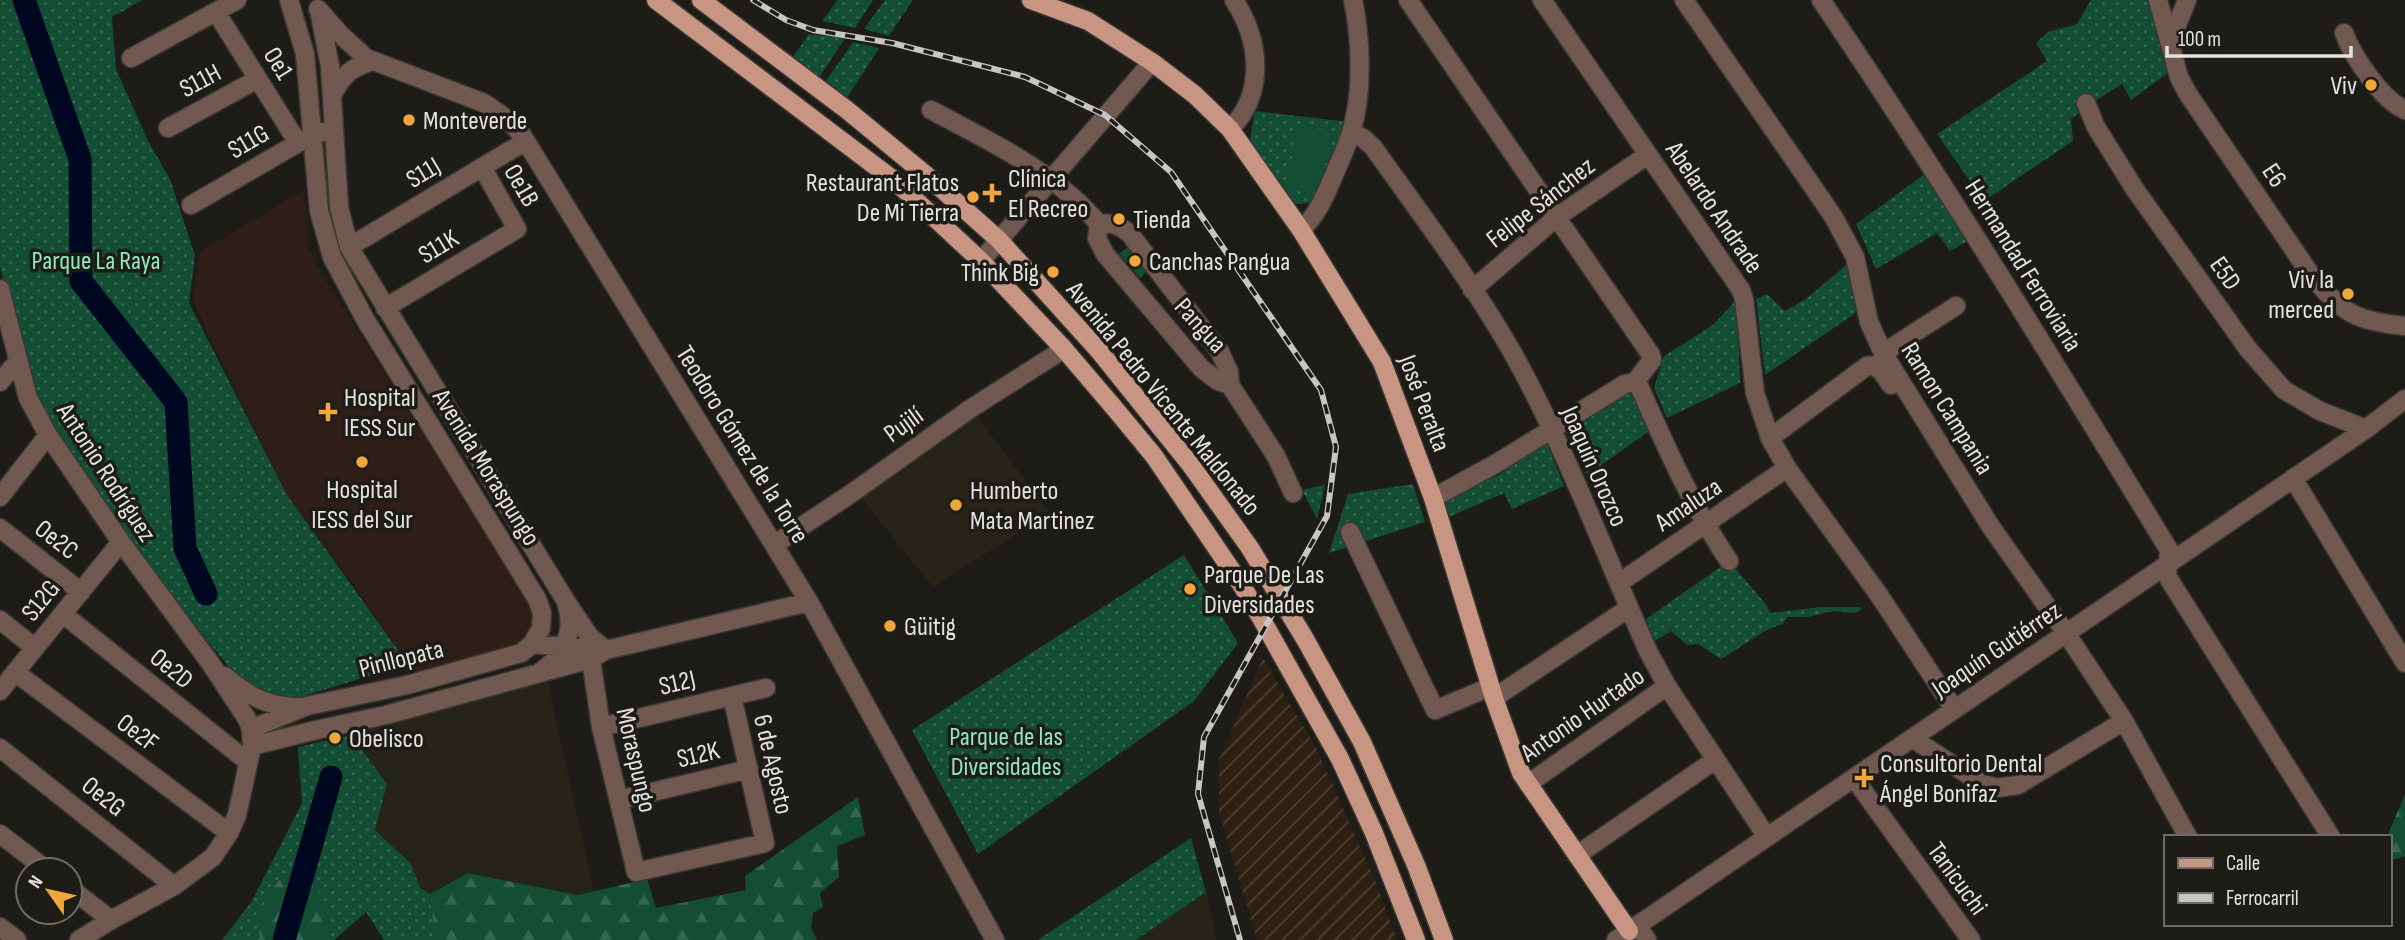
<svg xmlns="http://www.w3.org/2000/svg" width="2405" height="940" viewBox="0 0 2405 940" font-family="'Sofia Sans Condensed',sans-serif">
  <style>
    .built { fill: #262318 }
    .industrial { fill: url(#industrial-furrows) }
    .medical { fill: #2f1e17 }
    .grass { fill: url(#grass-dots) }
    .forest { fill: url(#forest-firs) }
    .pitch { fill: #134d34 }
    .lines { fill: none; stroke-linecap: round; stroke-linejoin: round }
    .river { stroke: #000720; stroke-width: 23 }
    .minor-casing { stroke: #3a3833; stroke-width: 21 }
    .major-casing { stroke: #3a3833; stroke-width: 21 }
    .minor { stroke: #715850; stroke-width: 18 }
    .major { stroke: #c89583; stroke-width: 18 }
    .rail-casing { stroke: #c7c6c2; stroke-width: 6 }
    .rail { stroke: #1e1c17; stroke-width: 3.5; stroke-dasharray: 10; stroke-linecap: butt }
    .poi-dot { fill: #efa73d; stroke: #1e1c17; stroke-width: 2.5 }
    .labels { text-anchor: middle; stroke-width: 7; stroke-linejoin: round; paint-order: stroke }
    .street-label { font-size: 26px; fill: #e4e3df; stroke: #1e1c17 }
    .poi-label { font-size: 26px; fill: #e4e3df; stroke: #1e1c17; text-anchor: start }
    .park-label { font-size: 26px; fill: #8fe9bc; stroke: #1e1c17 }
  </style>
  <defs>
    <pattern id="industrial-furrows" width="10" height="10" patternUnits="userSpaceOnUse" patternTransform="scale(1.75)"><rect width="10" height="10" fill="#2d2013"/><path d="M-1 1l2-2M0 10L10 0M9 11l2-2" fill="none" stroke="#4b4035"/></pattern>
    <pattern id="grass-dots" width="8" height="8" patternUnits="userSpaceOnUse" patternTransform="scale(1.75)"><rect width="8" height="8" fill="#134d34"/><path d="M2 2h.1M6 6h.1" fill="none" stroke="#356651" stroke-width="1.8" stroke-linecap="round"/></pattern>
    <pattern id="forest-firs" width="22" height="20" patternUnits="userSpaceOnUse" patternTransform="scale(1.75)"><rect width="22" height="20" fill="#134d34"/><path d="M5 1l3.5 6h-7zM16 11l3.5 6h-7z" fill="#356651"/></pattern>
  </defs>
  <rect width="100%" height="100%" fill="#1e1c17"/>
  <path class="built" d="M977,416L1050,513L933,587L861,498Z
    M547,680L594,891L578,895L468,873L430,894L420,888L411,864L375,830L387,784L351,735Z
    M1206,892L1217,940H1136Z"/>
  <path class="industrial" d="M1263,658L1316,748L1376,882L1397,940H1257L1219,812V759Z"/>
  <path class="medical" d="M304,190L309,248L323,276L531,607L533,621L528,635L520,646L415,675L349,578L287,495L193,301L200,252Z"/>
  <path class="grass" d="M0,0H142L112,17L116,69L148,141L170,179L195,256L189,303L287,495L408,664L297,698H266L240,680L125,541L50,434L21,357L0,266Z
    M838,0H873L855,28L822,21Z
    M885,0H913L889,36L864,29Z
    M2091,0H2152L2172,70L2131,100L2122,84L2098,99L2071,119L2073,141L1984,201L1937,134L2047,61L2036,43L2048,32L2077,24Z
    M809,34L845,38L817,81L793,57Z
    M853,42L879,48L845,101L824,84Z
    M1255,111L1349,122L1320,192L1310,203L1296,204L1285,199L1249,145Z
    M1929,171L1973,238L1950,251L1937,233L1876,269L1856,224Z
    M1851,261L1860,310L1765,375L1756,299L1767,294L1785,311L1806,299Z
    M1737,299L1740,383L1667,418L1654,388L1664,356L1713,325Z
    M1632,389L1651,430L1587,475L1564,429Z
    M1547,443L1564,486L1512,509L1504,493L1449,517L1443,499L1497,476Z
    M1413,484L1425,522L1329,553L1348,494Z
    M1325,485L1317,519L1302,490Z
    M1184,555L1238,643L1194,701L978,854L912,730Z
    M1729,561L1764,602L1771,613L1820,607H1860L1861,610L1855,613L1833,611L1808,617H1787L1783,624C1760,630 1742,648 1721,659L1698,644L1687,645L1671,631L1655,641L1646,619Z
    M351,735L387,784L375,830L411,864L420,888L430,894L435,940H384L366,912L334,940H222L252,901L302,803L298,747Z
    M1191,838L1206,892L1136,940H1038Z"/>
  <path class="forest" d="M2405,794V856L2393,860L2389,849V837H2387Z
    M858,797L865,835L837,846L839,877L820,893L823,907L813,913L811,928L817,940H435L430,894L468,873L578,895L647,879L656,908L746,890L745,876Z
    M283,875L317,889L332,914L325,940H257L260,937L256,912Z"/>
  <path class="pitch" d="M1296,123L1335,133L1312,196L1289,186Z
    M1131,244L1150,269L1140,278L1119,254Z"/>
  <g class="lines">
    <path class="river" d="M24,0L80,159L81,281L176,402L185,548L206,594
      M284,940L331,777"/>
    <g class="minor-casing">
      <path id="minor" d="M1408,0L1651,355L1652,360L1635,382L1625,384L1497,463L1433,498
        M1542,0L1741,290L1744,299L1755,393L1770,438L1787,468L1879,595L1954,709
        M1684,0L1833,216L1855,257L1869,322L1883,353L1991,527L2066,633L2124,721L2188,837
        M1821,0C1943,180 2056,365 2169,550L2167,576L2331,837
        M2158,0L2179,77L2188,94L2311,275C2344,314 2353,320 2405,326
        M318,9L339,33L366,58L484,103L507,119L522,135L809,602L995,940
        M216,12L298,143
        M320,15L330,66L339,207L349,247L567,603L590,637L606,650
        M2344,33C2353,57 2381,99 2405,110
        M2169,35L2176,27L2187,0
        M131,58L237,0
        M333,94C342,75 352,67 373,61
        M2086,103L2096,127L2134,188L2248,349L2284,390L2320,411L2366,429
        M931,110C991,142 1054,171 1099,224L1097,238L1105,254L1201,368L1218,381L1230,385
        M168,128L258,79
        M1230,129C1266,93 1260,40 1234,0
        M1352,133L1363,138L1373,147C1420,213 1470,279 1511,350C1565,446 1603,550 1648,651L1667,686L1767,837
        M191,205L298,143L322,132
        M1099,224C1112,222 1119,225 1130,234L1220,352L1229,372L1230,385L1276,456L1293,493
        M1301,230C1318,214 1325,196 1334,175C1340,160 1348,145 1352,129C1363,92 1361,38 1353,0
        M349,247L526,141
        M981,261L1152,62
        M0,289L28,398L48,435L121,542L211,664L247,719L251,729L252,746L237,815L229,833L213,857L174,886L111,920L79,940
        M1472,290L1557,217L1643,158
        M385,308L517,229L482,167
        M1883,353L1956,306
        M0,382L18,361
        M1635,382L1639,386C1666,447 1692,506 1729,561
        M1770,438L1867,366C1879,363 1885,377 1891,385
        M2293,478L2405,663
        M0,497L48,435
        M0,528L81,592
        M1350,532L1435,710L1490,687
        M775,544L852,493L970,409L1064,349
        M1619,583L1787,468
        M63,614L248,762
        M0,620L35,648
        M532,644L606,650
        M591,659L601,727L636,872L765,843L732,696
        M15,672L229,833
        M540,672C563,657 575,633 567,606
        M225,676C247,695 269,708 300,707
        M0,691L121,542
        M1494,698L1629,608
        M601,727L766,688
        M251,729L307,706L407,685L521,653L532,644L541,628L542,613L537,599L365,319L332,257L319,211L305,54L289,0
        M1912,738L1979,782L1996,788L2018,785L2124,721
        M252,746L320,729L386,715L591,659L606,650L809,602
        M0,748L174,886
        M1854,778L1971,940
        M1528,784L1667,686
        M619,800L749,769
        M0,834L47,870
        M1577,855L1715,760
        M70,888L111,920
        M1637,925L1647,940
        M0,927L17,940
        M1616,940L2366,429L2405,399"/>
    </g>
    <g class="major-casing">
      <path id="major" d="M656,0L895,181L981,261L1064,349L1116,410L1154,456L1241,584L1261,618L1340,759L1374,833L1416,940
        M701,0L847,110L926,175L999,240L1100,352L1190,464L1250,548L1305,639L1362,742L1416,865L1444,940
        M1031,0L1088,21L1152,62L1195,95L1230,129L1301,230L1382,362L1433,498L1494,698L1521,773L1629,931"/>
    </g>
    <use href="#minor" class="minor"/>
    <use href="#major" class="major"/>
    <g class="rail-casing">
      <path id="rail" d="M753,0L786,20L813,30L892,43L1025,77L1105,115L1171,172L1321,390L1336,447L1327,516L1204,737L1198,794L1240,940"/>
    </g>
    <use href="#rail" class="rail"/>
  </g>
  <g class="poi-dot">
    <circle cx="2371" cy="85" r="7"/>
    <circle cx="409" cy="120" r="7"/>
    <path d="M988.5 182.5h7v7h7v7h-7v7h-7v-7h-7v-7h7z"/>
    <circle cx="973" cy="197" r="7"/>
    <circle cx="1119" cy="219" r="7"/>
    <circle cx="1135" cy="261" r="7"/>
    <circle cx="1053" cy="272" r="7"/>
    <circle cx="2348" cy="294" r="7"/>
    <path d="M324.5 401.5h7v7h7v7h-7v7h-7v-7h-7v-7h7z"/>
    <circle cx="362" cy="462" r="7"/>
    <circle cx="956" cy="505" r="7"/>
    <circle cx="1190" cy="589" r="7"/>
    <circle cx="890" cy="626" r="7"/>
    <circle cx="335" cy="738" r="7"/>
    <path d="M1860.5 767.5h7v7h7v7h-7v7h-7v-7h-7v-7h7z"/>
  </g>
  <g class="labels">
    <g class="street-label">
      <text transform="translate(279 63) rotate(58)" y="9">Oe1</text>
      <text transform="translate(200 80) rotate(-28)" y="9">S11H</text>
      <text transform="translate(248 141) rotate(-30)" y="9">S11G</text>
      <text transform="translate(423 172) rotate(-31)" y="9">S11J</text>
      <text transform="translate(2275 175) rotate(56)" y="9">E6</text>
      <text transform="translate(522 185) rotate(60)" y="9">Oe1B</text>
      <text transform="translate(1540 202) rotate(-38)" y="9">Felipe Sánchez</text>
      <text transform="translate(1715 207) rotate(56)" y="9">Abelardo Andrade</text>
      <text transform="translate(438 246) rotate(-31)" y="9">S11K</text>
      <text transform="translate(2024 265) rotate(58)" y="9">Hermandad Ferroviaria</text>
      <text transform="translate(2226 273) rotate(55)" y="9">E5D</text>
      <text transform="translate(1201 325) rotate(48)" y="9">Pangua</text>
      <text transform="translate(1164 398) rotate(51)" y="9">Avenida Pedro Vicente Maldonado</text>
      <text transform="translate(1425 403) rotate(69)" y="9">José Peralta</text>
      <text transform="translate(1948 408) rotate(58)" y="9">Ramon Campania</text>
      <text transform="translate(903 424) rotate(-36)" y="9">Pujilí</text>
      <text transform="translate(743 444) rotate(58)" y="9">Teodoro Gómez de la Torre</text>
      <text transform="translate(1595 466) rotate(66)" y="9">Joaquín Orozco</text>
      <text transform="translate(487 467) rotate(58)" y="9">Avenida Moraspungo</text>
      <text transform="translate(107 472) rotate(57)" y="9">Antonio Rodríguez</text>
      <text transform="translate(1688 504) rotate(-34)" y="9">Amaluza</text>
      <text transform="translate(57 539) rotate(38)" y="9">Oe2C</text>
      <text transform="translate(40 600) rotate(-51)" y="9">S12G</text>
      <text transform="translate(1996 649) rotate(-34)" y="9">Joaquín Gutiérrez</text>
      <text transform="translate(401 658) rotate(-14)" y="9">Pinllopata</text>
      <text transform="translate(172 668) rotate(39)" y="9">Oe2D</text>
      <text transform="translate(677 682) rotate(-13)" y="9">S12J</text>
      <text transform="translate(1582 714) rotate(-35)" y="9">Antonio Hurtado</text>
      <text transform="translate(138 732) rotate(37)" y="9">Oe2F</text>
      <text transform="translate(698 754) rotate(-13)" y="9">S12K</text>
      <text transform="translate(637 760) rotate(77)" y="9">Moraspungo</text>
      <text transform="translate(774 764) rotate(77)" y="9">6 de Agosto</text>
      <text transform="translate(104 796) rotate(38)" y="9">Oe2G</text>
      <text transform="translate(1958 878) rotate(54)" y="9">Tanicuchi</text>
    </g>
    <g class="poi-label">
      <text x="2357" y="94" text-anchor="end">Viv</text>
      <text x="423" y="129">Monteverde</text>
      <text x="1008" y="187">Clínica<tspan x="1008" dy="30">El Recreo</tspan></text>
      <text x="959" y="191" text-anchor="end">Restaurant Flatos<tspan x="959" dy="30">De Mi Tierra</tspan></text>
      <text x="1133" y="228">Tienda</text>
      <text x="1149" y="270">Canchas Pangua</text>
      <text x="1039" y="281" text-anchor="end">Think Big</text>
      <text x="2334" y="288" text-anchor="end">Viv la<tspan x="2334" dy="30">merced</tspan></text>
      <text x="344" y="406">Hospital<tspan x="344" dy="30">IESS Sur</tspan></text>
      <text x="362" y="498" text-anchor="middle">Hospital<tspan x="362" dy="30">IESS del Sur</tspan></text>
      <text x="970" y="499">Humberto<tspan x="970" dy="30">Mata Martinez</tspan></text>
      <text x="1204" y="583">Parque De Las<tspan x="1204" dy="30">Diversidades</tspan></text>
      <text x="904" y="635">Güitig</text>
      <text x="349" y="747">Obelisco</text>
      <text x="1880" y="772">Consultorio Dental<tspan x="1880" dy="30">Ángel Bonifaz</tspan></text>
    </g>
    <g class="park-label">
      <text x="96" y="269">Parque La Raya</text>
      <text x="1006" y="745">Parque de las<tspan x="1006" dy="30">Diversidades</tspan></text>
    </g>
  </g>
  <rect x="2164" y="835" width="228" height="91" fill="#1e1c17" stroke="#6d6c67" stroke-width="2"/>
  <rect x="2178" y="858" width="35" height="10" fill="#c89583" stroke="#6d6c67" stroke-width="2"/>
  <text x="2226" y="870" font-size="21" fill="#e4e3df">Calle</text>
  <rect x="2178" y="893" width="35" height="10" fill="#c7c6c2" stroke="#6d6c67" stroke-width="2"/>
  <text x="2226" y="905" font-size="21" fill="#e4e3df">Ferrocarril</text>
  <g transform="translate(49 891) rotate(304)"><circle r="33" fill="#1e1c17" stroke="#6d6c67" stroke-width="2"/>
  <path d="M0-5L12 26L0 18L-12 26Z" fill="#efa73d"/>
  <text y="-10" font-size="19" font-weight="bold" text-anchor="middle" fill="#e4e3df">N</text>
  </g>
  <path d="M2167 46v10h184v-10" fill="none" stroke="#e4e3df" stroke-width="3.5"/>
  <text x="2178" y="46" font-size="21" fill="#e4e3df" stroke="#1e1c17" stroke-width="5" paint-order="stroke">100 m</text>
</svg>
